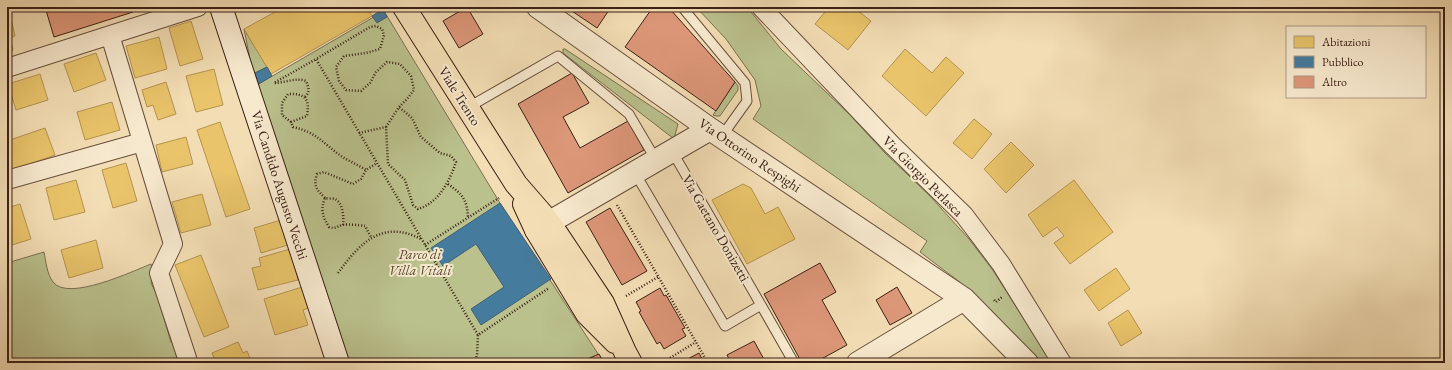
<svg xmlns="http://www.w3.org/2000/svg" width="1452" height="370" viewBox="0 0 1452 370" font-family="'EB Garamond',serif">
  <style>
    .green { fill: #bac18d; stroke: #7a7051 }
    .homes { fill: #e9c46a; stroke: #b59350 }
    .public { fill: #457b9d; stroke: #426074 }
    .building { fill: #dc9678; stroke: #3b2015 }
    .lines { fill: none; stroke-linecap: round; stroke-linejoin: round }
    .service-casing { stroke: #694f3d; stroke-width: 11 }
    .minor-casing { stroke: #694f3d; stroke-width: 20 }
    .tertiary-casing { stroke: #694f3d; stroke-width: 24 }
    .secondary-casing { stroke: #3b2015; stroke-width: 24 }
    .primary-casing { stroke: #3b2015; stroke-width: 24 }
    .path { stroke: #3b2015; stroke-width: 2.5; stroke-dasharray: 1 2; stroke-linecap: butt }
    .service { stroke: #f7e9ce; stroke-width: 9 }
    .minor { stroke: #f7e9ce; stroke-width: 18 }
    .tertiary { stroke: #f7e9ce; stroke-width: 22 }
    .secondary { stroke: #f7e9ce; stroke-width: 22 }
    .primary { stroke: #f3ddb4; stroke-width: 22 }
    .labels { text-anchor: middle; stroke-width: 4; stroke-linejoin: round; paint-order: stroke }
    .street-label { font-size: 14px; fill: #3b2015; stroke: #f7e9ce }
    .park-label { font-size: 14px; font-style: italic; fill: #5b4833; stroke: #f7e9ce }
  </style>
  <rect width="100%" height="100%" fill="#f3ddb4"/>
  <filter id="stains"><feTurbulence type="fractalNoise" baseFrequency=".005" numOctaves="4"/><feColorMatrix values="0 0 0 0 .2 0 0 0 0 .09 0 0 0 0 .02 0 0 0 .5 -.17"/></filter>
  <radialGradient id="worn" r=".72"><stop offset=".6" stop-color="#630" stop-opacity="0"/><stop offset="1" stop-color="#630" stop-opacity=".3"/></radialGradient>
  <path class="green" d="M696,7H747L781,49L849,114L885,153L929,195L969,239L992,269L1052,363H1037L961,283L920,252L927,241L753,119L761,106L755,80L726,39Z
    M384,11L500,203L604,363H349L257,85Z
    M244,29L267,67L253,74Z
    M563,49H565L678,124L674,139L563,53Z
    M735,82L738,86V90L720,116H716L713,115Z
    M44,252C46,262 47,274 53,282C68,302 133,271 151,264L153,269L151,283L157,295L171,342L176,343L184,363H7V263Z"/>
  <path class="homes" d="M284,7H367L372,16L271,74L244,29Z
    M829,7H853L871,21L848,50L815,24Z
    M191,21L203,59L180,66L169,28Z
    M12,23L15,36L10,37L13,50L7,52V25Z
    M159,37L167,69L135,78L126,46Z
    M905,49L932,73L946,57L964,73L926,116L882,76Z
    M96,53L106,80L74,92L64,64Z
    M214,69L223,105L196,112L186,76Z
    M40,74L48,100L16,110L8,84Z
    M166,82L176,114L158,120L153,105L147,107L142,90Z
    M112,102L120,130L85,140L77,112Z
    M974,119L992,134L972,159L953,143Z
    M220,122L250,209L226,217L197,130Z
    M45,128L55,155L9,171L7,165V141Z
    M186,137L193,164L162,172L156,145Z
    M1011,142L1034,165L1006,193L984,169Z
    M126,163L137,201L113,208L102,170Z
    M76,180L85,212L54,220L46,188Z
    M1074,180L1113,232L1070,264L1054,243L1064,236L1057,227L1043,237L1028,215Z
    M743,184L751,188L765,214L778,207L795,239L747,264L712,200Z
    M202,194L211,225L181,233L172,202Z
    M20,204L31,239L9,246L7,240V208Z
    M281,220L288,245L261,253L254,228Z
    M96,240L103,268L69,278L61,250Z
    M290,249L298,280L258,290L252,268L261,266L259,258Z
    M201,255L229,327L204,337L175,265Z
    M1116,268L1130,289L1099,311L1084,290Z
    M302,287L308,308L303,310L308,325L275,335L264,299Z
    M1128,310L1142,333L1121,346L1108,323Z
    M238,342L243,353L247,351L252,363H216L212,353Z"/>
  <path class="public" d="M383,9L387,17L377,23L372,16Z
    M267,67L272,76L257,85L253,74Z
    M500,203L551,279L481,325L471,309L504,287L476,244L443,266L431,248Z"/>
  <path class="building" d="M45,7H131L133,12L54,37Z
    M467,7L483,34L459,48L443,21Z
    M566,7H611L597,28Z
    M653,7H668L670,9L735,82L716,111L625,47Z
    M572,73L589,103L563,117L580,148L628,121L644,150L568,193L518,104Z
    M610,208L647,271L622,285L586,222Z
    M820,263L836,292L822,300L847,345L814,363H802L764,294Z
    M897,287L912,313L890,325L876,300Z
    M660,288L664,296L666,295L685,328L682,329L686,336L664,349L660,342L657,344L639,312L641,311L636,302Z
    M754,341L766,363H731L727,355Z
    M699,353L704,363H681L682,362Z
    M599,354L604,363H578Z"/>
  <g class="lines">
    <g class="service-casing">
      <path id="service" d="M682,7L745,83L747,101L722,136
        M467,108L558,56L629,114L656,160
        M635,173L725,326L761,305L672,151
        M761,305L794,363"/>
    </g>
    <g class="minor-casing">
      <path id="minor" d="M761,7L892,145L964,215L1001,264L1062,363
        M110,35L173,244L159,273L187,358
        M7,68L198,7
        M7,180L142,142"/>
    </g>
    <g class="tertiary-casing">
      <path id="tertiary" d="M538,7L710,129L964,299L1027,363
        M536,230L710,129
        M858,363L964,299"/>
    </g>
    <g class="secondary-casing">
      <path id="secondary" d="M221,7L338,363"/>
    </g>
    <g class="primary-casing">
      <path id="primary" d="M404,7L516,184L549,222L603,303L625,352L631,363
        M524,204L536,230L587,314L615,342"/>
    </g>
    <path class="path" d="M305,97C310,92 309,88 306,81C297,77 284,83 274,83L316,59
      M291,122L282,115V103L288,94C306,93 310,100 307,116L291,122L293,127C316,132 323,143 341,156C349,161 358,165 366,170
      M386,127L399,107L407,99L414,90L411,76L400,64L387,62L376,72L370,83L361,91L346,90L339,81L336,67L344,56L366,53L380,49L384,35L382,29L376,26L370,27L316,59L478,335L549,288
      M359,133L386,127L388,164L405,180L413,205L418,209C439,203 450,180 456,162L451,156L440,153L421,137L412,118L399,107
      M448,184C463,195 467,199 468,218
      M325,198C317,190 313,186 317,174L324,172L353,184L361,179L366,170L377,163
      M617,205L708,363
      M343,225C344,217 343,203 335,199C333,198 328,199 325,198C320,210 323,217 329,227C335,229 336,227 342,225C347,224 360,225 365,226L371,237
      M425,245L499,198
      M338,273C360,243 382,219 421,239
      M626,296L658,277
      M994,300L996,302L1002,297
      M665,361L696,342
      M475,363L477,354L478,335"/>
    <use href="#service" class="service"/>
    <use href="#minor" class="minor"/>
    <use href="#tertiary" class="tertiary"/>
    <use href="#secondary" class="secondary"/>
    <use href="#primary" class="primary"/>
  </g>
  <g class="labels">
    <g class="street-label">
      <text transform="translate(460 96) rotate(58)" y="5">Viale Trento</text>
      <text transform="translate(750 155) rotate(34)" y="5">Via Ottorino Respighi</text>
      <text transform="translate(923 176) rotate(45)" y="5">Via Giorgio Perlasca</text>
      <text transform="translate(280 185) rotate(72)" y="5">Via Candido Augusto Vecchi</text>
      <text transform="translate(716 228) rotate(60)" y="5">Via Gaetano Donizetti</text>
    </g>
    <g class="park-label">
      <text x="420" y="259">Parco di<tspan x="420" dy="16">Villa Vitali</tspan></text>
    </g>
  </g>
  <rect width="1452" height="370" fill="none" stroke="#f3ddb4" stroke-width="24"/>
  <rect x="8" y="8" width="1436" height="354" fill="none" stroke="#3b2015" stroke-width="2"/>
  <rect x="12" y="12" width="1428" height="346" fill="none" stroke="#3b2015"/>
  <rect x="1286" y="26" width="140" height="72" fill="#f7e9ce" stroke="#ac9984"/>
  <rect x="1294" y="36" width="20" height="12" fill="#e9c46a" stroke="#ac9984"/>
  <text x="1322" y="46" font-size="12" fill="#3b2015">Abitazioni</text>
  <rect x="1294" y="56" width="20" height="12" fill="#457b9d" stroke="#ac9984"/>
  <text x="1322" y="66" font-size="12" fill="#3b2015">Pubblico</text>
  <rect x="1294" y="76" width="20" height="12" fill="#dc9678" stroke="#ac9984"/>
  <text x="1322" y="86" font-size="12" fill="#3b2015">Altro</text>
  <rect width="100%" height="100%" filter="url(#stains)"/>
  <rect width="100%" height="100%" fill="url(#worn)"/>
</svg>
